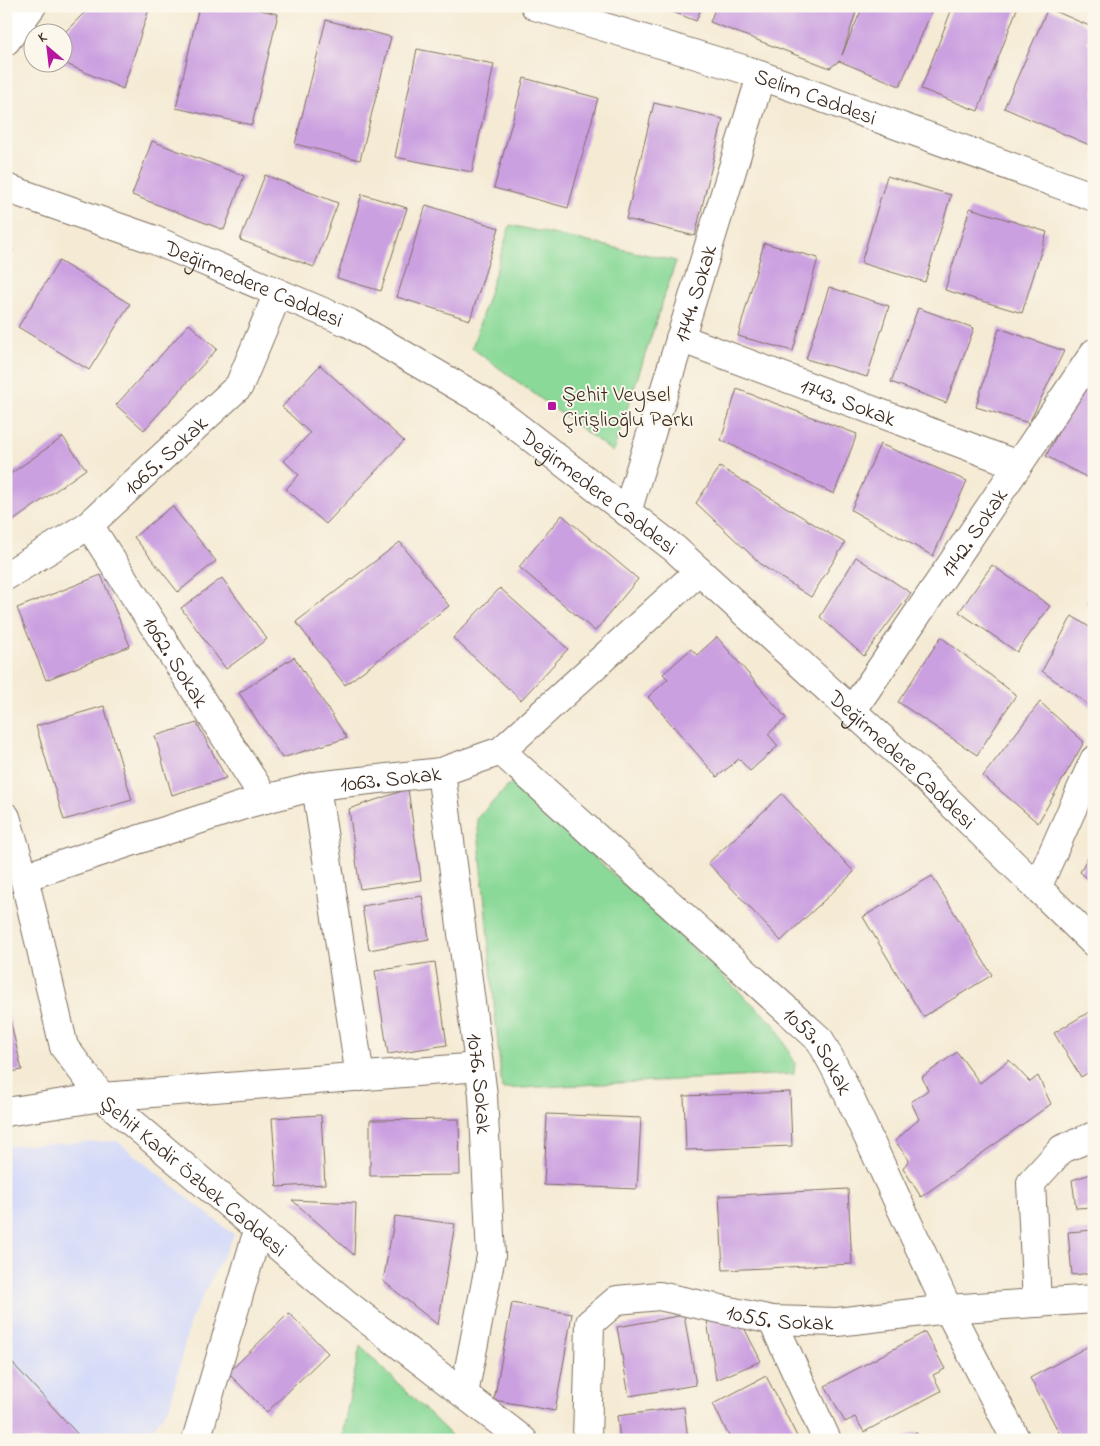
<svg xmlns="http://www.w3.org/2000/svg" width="1100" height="1446" viewBox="0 0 1100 1446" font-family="'Indie Flower',sans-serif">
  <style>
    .built { fill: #d3d9f9 }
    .green { fill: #8ad998; stroke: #62825b }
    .building { fill: #cba0e0 }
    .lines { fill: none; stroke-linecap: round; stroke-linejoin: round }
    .minor-casing { stroke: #7c6e5e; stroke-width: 30 }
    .major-casing { stroke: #7c6e5e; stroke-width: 30 }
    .minor { stroke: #fff; stroke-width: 28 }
    .major { stroke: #fff; stroke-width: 28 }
    .poi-dot { fill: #b5179e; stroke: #fbf7ec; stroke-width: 2 }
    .labels { text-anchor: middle; stroke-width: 4; stroke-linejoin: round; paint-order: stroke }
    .street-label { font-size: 22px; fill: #3b2a1e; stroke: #fbf7ec }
    .poi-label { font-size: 22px; fill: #3b2a1e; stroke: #fbf7ec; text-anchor: start }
  </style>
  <rect width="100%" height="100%" fill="#fbf7ec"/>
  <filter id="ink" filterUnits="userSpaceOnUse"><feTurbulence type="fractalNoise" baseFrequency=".02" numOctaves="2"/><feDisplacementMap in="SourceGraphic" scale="10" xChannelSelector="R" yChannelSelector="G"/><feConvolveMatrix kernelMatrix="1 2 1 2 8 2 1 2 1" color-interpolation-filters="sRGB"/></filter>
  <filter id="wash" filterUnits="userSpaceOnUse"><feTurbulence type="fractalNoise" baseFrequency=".0096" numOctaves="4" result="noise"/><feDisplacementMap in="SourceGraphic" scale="20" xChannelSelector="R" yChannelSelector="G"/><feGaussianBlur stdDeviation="1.12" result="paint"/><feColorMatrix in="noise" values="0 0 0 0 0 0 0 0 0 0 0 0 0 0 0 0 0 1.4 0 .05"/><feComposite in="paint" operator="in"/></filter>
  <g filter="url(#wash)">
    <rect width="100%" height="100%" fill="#f5ebd5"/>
    <path class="built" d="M117,1141L234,1235L190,1321L170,1406L144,1440H6V1146Z"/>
    <path class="green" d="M510,225L676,261L613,452L472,348Z
      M513,781L775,1025L795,1063L794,1074L502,1089L477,818Z
      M360,1346L456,1440H341Z"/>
    <g id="blocks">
      <path class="building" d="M91,6H150L123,89L62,62V35Z
        M199,6H243L278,14L252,125L176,108Z
        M658,6H702L696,21Z
        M716,6H858L842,55L863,6H934L900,86L839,61L830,68L710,22Z
        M953,6H1018L978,111L921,89Z
        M1048,8L1094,28L1087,43L1094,45V147L1004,108Z
        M326,20L391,37L360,160L295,144Z
        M417,49L494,64L472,172L395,157Z
        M524,78L598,98L568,208L494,188Z
        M654,103L723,119L695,236L626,219Z
        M152,141L244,176L224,230L132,195Z
        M265,175L338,203L314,267L240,240Z
        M887,176L951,195L925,282L861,263Z
        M362,194L407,208L381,291L337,278Z
        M426,205L499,228L470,320L397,297Z
        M970,208L1047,232L1022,313L945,290Z
        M764,243L818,258L793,351L738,336Z
        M6,246L13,250L6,263Z
        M59,261L130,304L89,370L18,327Z
        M829,287L889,306L867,377L806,359Z
        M918,308L974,328L946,403L891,382Z
        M189,324L217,349L144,430L116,405Z
        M999,328L1064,351L1029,423L976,407Z
        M1094,362V481L1046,456Z
        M320,365L404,441L326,524L286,489L299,475L284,461L310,433L282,407Z
        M737,389L857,434L834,494L721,440Z
        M63,437L86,469L6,526V477Z
        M880,444L967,481L933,556L851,510Z
        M720,467L845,543L811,597L763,566L696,503Z
        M172,506L216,561L178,592L134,537Z
        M562,515L638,579L595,631L519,567Z
        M400,542L449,606L345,685L296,622Z
        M856,557L911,593L864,656L820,617Z
        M992,565L1050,606L1017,652L959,612Z
        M101,575L130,646L46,680L17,608Z
        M222,578L267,639L226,669L181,608Z
        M500,588L568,649L521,700L453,638Z
        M1094,593V607L1089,605Z
        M1072,616L1094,630V709L1042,671Z
        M717,637L786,718L768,734L778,746L750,771L739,759L717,777L648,697L668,679L663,674L691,649L697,655Z
        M941,637L1016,695L977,755L898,702Z
        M294,657L347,738L282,758L239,693Z
        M1040,702L1084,742L1038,823L983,776Z
        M104,706L132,800L64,820L36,726Z
        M197,723L226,778L172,795L155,736Z
        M408,789L421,880L360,889L349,809Z
        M782,794L854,872L781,941L708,863Z
        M1094,844V884L1080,872Z
        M932,876L992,975L923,1017L863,917Z
        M422,896L429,939L369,950L362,906Z
        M435,962L447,1045L388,1054L375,971Z
        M6,1003L22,1070L6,1073Z
        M1094,1009V1069L1081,1077L1054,1033Z
        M957,1052L980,1083L1009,1060L1030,1082L1038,1076L1051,1104L921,1197L903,1168L909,1160L895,1141L919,1119L911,1102L928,1090L922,1077Z
        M790,1092L792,1146L686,1150L684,1096Z
        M547,1114L641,1118L637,1189L544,1185Z
        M321,1115L325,1184L277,1187L272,1118Z
        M459,1119L460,1175L370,1176V1120Z
        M1094,1173V1207L1076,1208L1072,1180Z
        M848,1189L852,1264L723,1270L719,1196Z
        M292,1200L356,1203L354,1255Z
        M395,1216L455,1224L438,1325L383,1281Z
        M1094,1230V1273L1072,1275L1068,1232Z
        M512,1303L572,1314L555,1411L494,1400Z
        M289,1313L328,1353L267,1412L228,1373Z
        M684,1315L696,1385L629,1396L617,1327Z
        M738,1316L761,1361L716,1380L707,1320Z
        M925,1332L945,1369L933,1375L941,1391L864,1432L855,1417L845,1422L825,1386Z
        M1094,1343V1440H1063L1030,1378Z
        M6,1356L83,1440H6Z
        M766,1376L799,1440H731L713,1404Z
        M684,1407L688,1440H620L617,1416Z
        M916,1432L920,1440H901Z"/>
    </g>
  </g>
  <g filter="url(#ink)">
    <use href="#blocks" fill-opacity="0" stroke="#7c6e5e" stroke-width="1"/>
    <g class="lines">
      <g class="minor-casing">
        <g id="minor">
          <path id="s1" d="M6,188L152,239L349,323L485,402L675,549L921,774L1094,943"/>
          <path id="s2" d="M680,338L1018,465"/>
          <path id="s3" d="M627,512L761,76"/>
          <path id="s4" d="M89,525L265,799"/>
          <path id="s5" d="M6,576L89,525L239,386L278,293"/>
          <path id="s6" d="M852,711L1094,353"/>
          <path id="s7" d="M501,751L820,1040L841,1079L948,1309L1016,1440"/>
          <path id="s8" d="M441,772L483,1095L491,1256L464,1394"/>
          <path d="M316,786L360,1077"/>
          <path id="s9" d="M6,817L24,877L64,1047L102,1097L343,1301L523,1440"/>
          <path id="s10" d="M24,877L250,803L316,786L441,772L501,751L699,571"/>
          <path d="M1037,888L1094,760"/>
          <path d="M6,1112L102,1097L479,1067"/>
          <path d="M1037,1303L1031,1183L1062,1149L1094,1136"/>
          <path d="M772,1320L827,1440"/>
          <path d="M196,1440L258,1230"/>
          <path id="s11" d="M587,1440L590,1323L617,1300L659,1296L772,1320L837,1322L948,1309L1094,1299"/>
        </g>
      </g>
      <g class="major-casing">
        <g id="major">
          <path id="s12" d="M535,6L743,69L1094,197"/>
          <path d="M6,41L32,6"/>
        </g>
      </g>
      <use href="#minor" class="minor"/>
      <use href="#major" class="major"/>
    </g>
  </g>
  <rect class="poi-dot" x="547" y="401" width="10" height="10" rx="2.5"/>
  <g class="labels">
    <g class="street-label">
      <text dy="8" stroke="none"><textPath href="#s12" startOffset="295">Selim Caddesi</textPath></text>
      <text dy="8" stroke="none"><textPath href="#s1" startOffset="266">Değirmedere Caddesi</textPath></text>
      <text dy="8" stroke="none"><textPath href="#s3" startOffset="229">1744. Sokak</textPath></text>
      <text dy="8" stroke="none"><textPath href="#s2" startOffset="180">1743. Sokak</textPath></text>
      <text dy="8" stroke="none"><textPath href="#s5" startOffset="201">1065. Sokak</textPath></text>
      <text dy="8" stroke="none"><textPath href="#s1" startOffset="671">Değirmedere Caddesi</textPath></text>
      <text dy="8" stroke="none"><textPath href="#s6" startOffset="216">1742. Sokak</textPath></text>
      <text dy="8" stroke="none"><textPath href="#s4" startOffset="162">1062. Sokak</textPath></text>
      <text dy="8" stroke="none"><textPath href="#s1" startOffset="1076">Değirmedere Caddesi</textPath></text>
      <text dy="8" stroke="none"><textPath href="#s10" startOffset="381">1063. Sokak</textPath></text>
      <text dy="8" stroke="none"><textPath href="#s7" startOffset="438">1053. Sokak</textPath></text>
      <text dy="8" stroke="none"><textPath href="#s8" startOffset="314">1076. Sokak</textPath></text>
      <text dy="8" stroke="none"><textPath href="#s9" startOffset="421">Şehit Kadir Özbek Caddesi</textPath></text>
      <text dy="8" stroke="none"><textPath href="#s11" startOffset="318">1055. Sokak</textPath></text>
    </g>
    <g class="poi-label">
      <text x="562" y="401">Şehit Veysel<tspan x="562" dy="25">Çirişlioğlu Parkı</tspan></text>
    </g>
  </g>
  <rect width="1100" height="1446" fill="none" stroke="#fbf7ec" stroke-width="25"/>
  <g transform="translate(48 48) rotate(332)"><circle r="24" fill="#fbf7ec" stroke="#aea59a"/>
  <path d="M0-4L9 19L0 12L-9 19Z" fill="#b5179e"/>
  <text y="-8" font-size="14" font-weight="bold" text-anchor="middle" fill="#3b2a1e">K</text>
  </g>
</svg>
